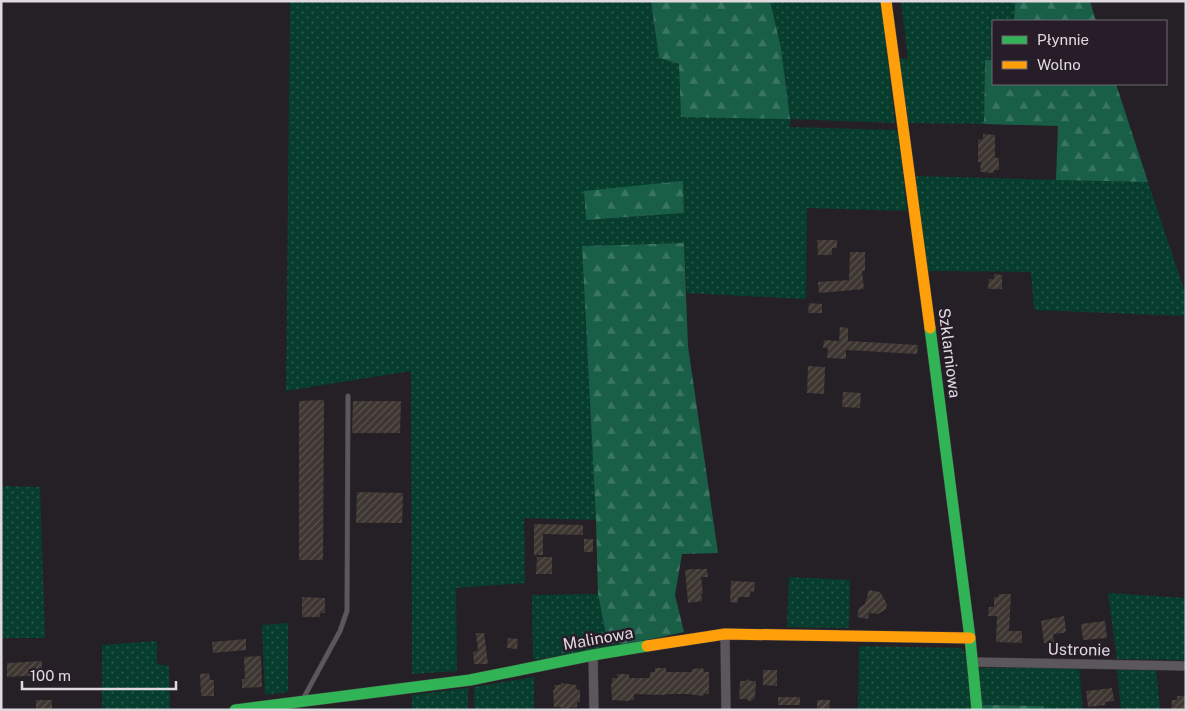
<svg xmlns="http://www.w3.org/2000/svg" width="1187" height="711" viewBox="0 0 1187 711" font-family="'Public Sans',sans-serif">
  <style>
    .grass { fill: url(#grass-dots); fill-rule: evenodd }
    .forest { fill: url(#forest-firs) }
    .building { fill: url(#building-hatch) }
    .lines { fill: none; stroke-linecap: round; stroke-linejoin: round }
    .lane-casing { stroke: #403b40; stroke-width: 5.5 }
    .street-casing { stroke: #403b40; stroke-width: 10 }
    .fast-casing { stroke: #403b40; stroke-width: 12 }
    .slow-casing { stroke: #403b40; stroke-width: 12 }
    .lane { stroke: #5b575c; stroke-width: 4.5 }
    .street { stroke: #5b575c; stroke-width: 9 }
    .fast { stroke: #30b455; stroke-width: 11 }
    .slow { stroke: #ff9f0a; stroke-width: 11 }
    .labels { text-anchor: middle; stroke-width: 5; stroke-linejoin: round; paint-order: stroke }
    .street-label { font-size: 16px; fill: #e0d9e0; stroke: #271d28 }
  </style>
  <defs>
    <pattern id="grass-dots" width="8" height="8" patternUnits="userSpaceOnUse" patternTransform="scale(1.25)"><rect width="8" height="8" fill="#063d2d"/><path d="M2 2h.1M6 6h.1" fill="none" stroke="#2a584b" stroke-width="1.8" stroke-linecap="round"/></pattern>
    <pattern id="forest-firs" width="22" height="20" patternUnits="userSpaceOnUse" patternTransform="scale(1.25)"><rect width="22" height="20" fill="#195f48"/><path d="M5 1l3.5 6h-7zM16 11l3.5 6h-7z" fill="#3a7562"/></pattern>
    <pattern id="building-hatch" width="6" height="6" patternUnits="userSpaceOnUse" patternTransform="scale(1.25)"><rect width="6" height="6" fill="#3e3631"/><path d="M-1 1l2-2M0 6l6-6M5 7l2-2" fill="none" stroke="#5a524f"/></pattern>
  </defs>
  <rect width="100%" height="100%" fill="#252025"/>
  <path class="grass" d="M290,1H651L659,58L679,64L790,119L781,48L770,1H881L895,123L791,119L790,127L896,130L899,137L907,211L807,208L806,299L687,293L684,243L582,246L596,520L524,518L525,583L456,588L457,671L412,674L411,371L286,391ZM683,182L684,213L586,220L584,192Z
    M901,1H1015L1014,21H993V28H991L992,60L985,61L984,124L906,123L898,58L908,59Z
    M913,176L1148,182L1186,295V316L1034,310L1031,272L930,271L926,274Z
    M1,486L40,487L45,638H1Z
    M789,577L850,580L849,628L787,627Z
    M1108,593L1186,598V660L1117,659Z
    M598,594L606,635L618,641L621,646L533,660L532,595Z
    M288,623V692L265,695L262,625Z
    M157,641V664L169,666L170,708L158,710H102V645Z
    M859,646L961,648L966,654L972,710H858Z
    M980,668H1079L1083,710H1044V706L979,705L976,677Z
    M1117,669H1156L1160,710H1121Z
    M534,677V710H474V687Z
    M468,688V710H412V695Z"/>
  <path class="forest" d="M651,1H770L781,48L790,119L681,117L679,64L659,58Z
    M1015,1H1090L1096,21H1014Z
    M991,28H993V84H1116L1148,182L1056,180L1058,126L984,124L985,60H992Z
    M683,181L684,213L586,220L584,191Z
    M684,243L688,346L718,553L682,554L675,595L684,632L621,646L618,641L606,635L598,594L596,520L582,246Z
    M979,705L1044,706V710H980Z"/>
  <path class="building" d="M983,134L995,135V158H999V170H994V173L980,172L981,162H978V140L983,139Z
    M817,240H837V248H832V255H818Z
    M850,252H865V271H862L864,289L819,293L818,282L849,280Z
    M994,274L1002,275V289H988L989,279H994Z
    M809,303L822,304V313H808Z
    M840,327L848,328V341L918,345L917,354L846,350V359L827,358L828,348H823L824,340L839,341Z
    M808,366L825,367L824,394L807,393Z
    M843,392L861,393L860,408L842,407Z
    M324,400L323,560H299V401Z
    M353,401H401L400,433H352Z
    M357,492L403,493L402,523H356Z
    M534,524L583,525V535L543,534V555H534Z
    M584,539H593V552H584Z
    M537,557H552V574H536Z
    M693,569H707L708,577H701L703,594H701L702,601L688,603L685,570Z
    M731,581L755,582L754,592L750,591V597H738V603L730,602Z
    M869,590L880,592L887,604L886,609L878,614L869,613L868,619L857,617L859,608L865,604Z
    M999,594H1011L1009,631H1022V643L996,642L997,616H988L989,607H994V597H998Z
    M302,597L325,598V613H320V617H302Z
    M1064,616L1066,630L1064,633L1053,634L1054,642L1044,643L1041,621Z
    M1105,621L1107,638L1083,640L1081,624Z
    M476,633H484L488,664H474L473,652L478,651Z
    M508,638L518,639L517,649L507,648Z
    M246,639V650L213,653L212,642Z
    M261,656L262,687L242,688V679H245L244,657Z
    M42,661V675L7,677V663Z
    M655,668H666V672H692V669L703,668L704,672H709V694H703L704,696L687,694H666V695H661L634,694V700H629V701L612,700L611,684H612V678H618L617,674H629V678H650V672H655Z
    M763,670H777V686L763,685Z
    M209,673L210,680H214V696H201L200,674Z
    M748,679L750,681H756L755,697L750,702L747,699H739L740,681H745Z
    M561,683L576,685L577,690H580V702H577V707L561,709V707H554L553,690H555L554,685H561Z
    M1112,688L1114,701L1105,702V705L1088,707L1086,691Z
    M1177,696H1186V710H1171L1172,700H1177Z
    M778,697H800V705H778Z
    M36,700H52V710H36Z
    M817,700H830L829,710H817Z"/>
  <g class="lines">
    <g class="lane-casing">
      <path id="lane" d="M303,699L340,631L347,611L348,396"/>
    </g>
    <g class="street-casing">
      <path id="street" d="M725,634L726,710
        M593,655L594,710
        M972,662L1186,666"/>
    </g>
    <g class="fast-casing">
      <path id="fast" d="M930,328L970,638L977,710
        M235,710L470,680L593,655L647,646"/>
    </g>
    <g class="slow-casing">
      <path id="slow" d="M886,1L930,328
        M647,646L725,634L970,638"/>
    </g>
    <use href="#lane" class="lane"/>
    <use href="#street" class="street"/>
    <use href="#fast" class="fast"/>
    <use href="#slow" class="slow"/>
  </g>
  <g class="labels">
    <g class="street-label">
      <text transform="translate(950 353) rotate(83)" y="6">Szklarniowa</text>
      <text transform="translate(598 638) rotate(-10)" y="6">Malinowa</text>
      <text transform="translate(1079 649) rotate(1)" y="6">Ustronie</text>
    </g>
  </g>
  <rect width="1187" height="711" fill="none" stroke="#e0d9e0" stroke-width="5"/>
  <rect x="992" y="20" width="175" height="65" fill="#271d28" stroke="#716872"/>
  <rect x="1002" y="36" width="25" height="8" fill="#30b455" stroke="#716872"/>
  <text x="1037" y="45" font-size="15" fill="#e0d9e0">Płynnie</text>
  <rect x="1002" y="61" width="25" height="8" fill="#ff9f0a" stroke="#716872"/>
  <text x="1037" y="70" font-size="15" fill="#e0d9e0">Wolno</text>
  <path d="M22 681v8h154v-8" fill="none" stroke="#e0d9e0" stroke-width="2.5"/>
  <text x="30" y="681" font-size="15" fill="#e0d9e0" stroke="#271d28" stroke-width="4" paint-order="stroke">100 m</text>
</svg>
